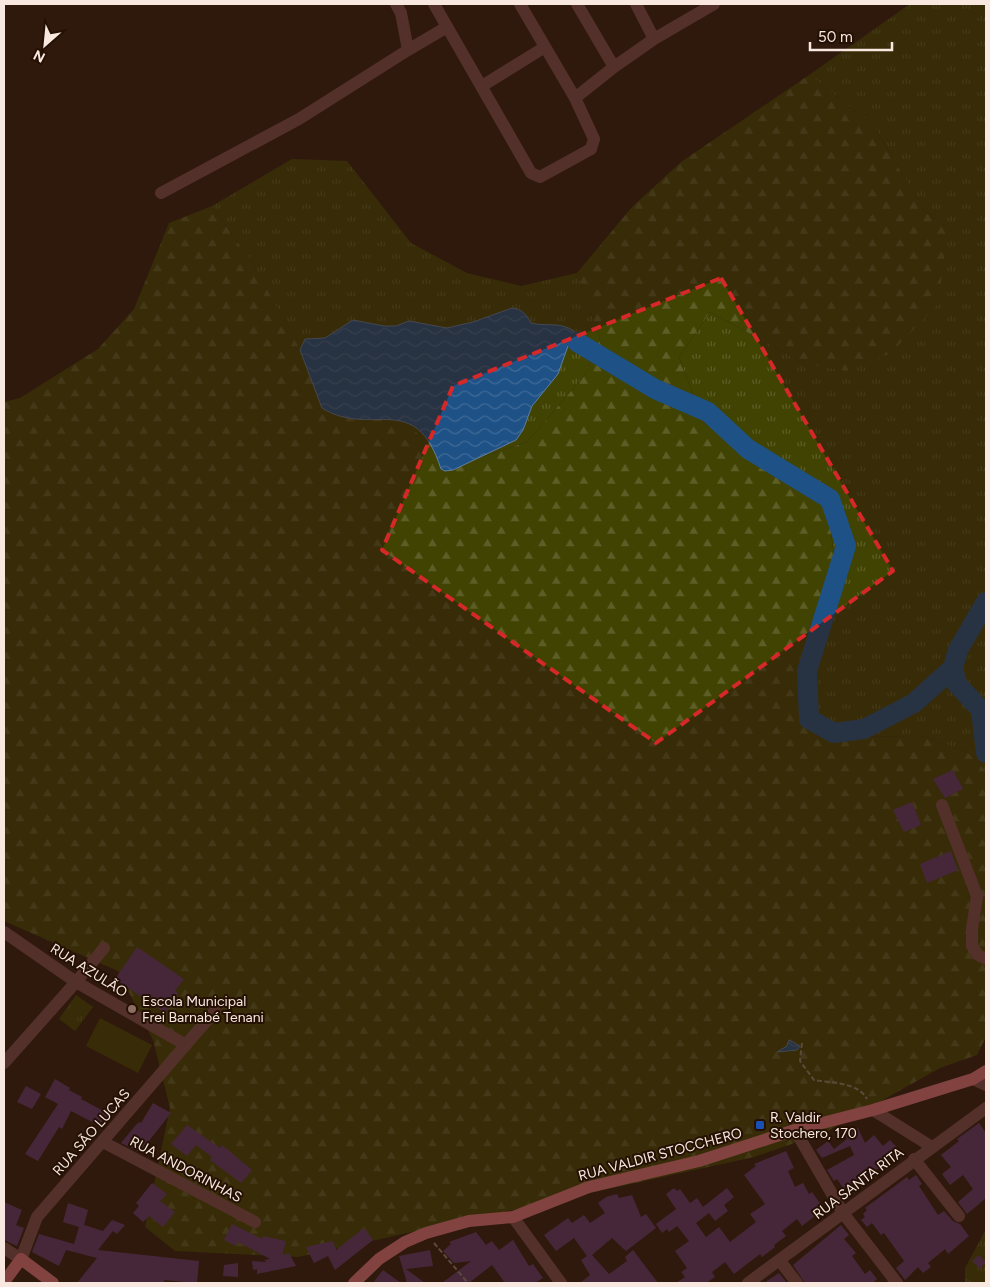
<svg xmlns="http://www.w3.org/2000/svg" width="990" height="1287" viewBox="0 0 990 1287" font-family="Figtree,sans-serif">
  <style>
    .grass { fill: url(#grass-tufts) }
    .forest { fill: url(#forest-firs) }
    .garden { fill: #414302 }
    .water { fill: url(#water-waves); stroke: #5f7ea1 }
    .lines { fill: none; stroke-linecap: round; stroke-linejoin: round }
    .river { stroke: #1e5186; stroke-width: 20 }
    .building { fill: #633770 }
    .path { stroke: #948177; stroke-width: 2; stroke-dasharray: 5 2.5; stroke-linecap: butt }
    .minor { stroke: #824c50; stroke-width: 12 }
    .major { stroke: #e4747f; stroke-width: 12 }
    .marked { fill: none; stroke: #d62828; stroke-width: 4; stroke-dasharray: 10 6; stroke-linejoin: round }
    .education-dot { fill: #8d6e63; stroke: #251004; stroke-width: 2 }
    .transit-dot { fill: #1a4fb4; stroke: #251004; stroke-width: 2 }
    .labels { text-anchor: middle; stroke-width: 4; stroke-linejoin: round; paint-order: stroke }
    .street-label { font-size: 14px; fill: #f8e8e0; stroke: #251004 }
    .poi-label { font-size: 14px; fill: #f8e8e0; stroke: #251004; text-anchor: start }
  </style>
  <defs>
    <pattern id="grass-tufts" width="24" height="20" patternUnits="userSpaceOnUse" patternTransform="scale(1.25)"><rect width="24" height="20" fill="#414302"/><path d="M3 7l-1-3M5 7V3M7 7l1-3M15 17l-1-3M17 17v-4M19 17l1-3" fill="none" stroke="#5d5e27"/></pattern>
    <pattern id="forest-firs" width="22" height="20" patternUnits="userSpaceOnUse" patternTransform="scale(1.25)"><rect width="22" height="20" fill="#414302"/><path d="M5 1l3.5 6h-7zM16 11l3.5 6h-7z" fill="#5d5e27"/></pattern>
    <pattern id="water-waves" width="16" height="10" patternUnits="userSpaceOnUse" patternTransform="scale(1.25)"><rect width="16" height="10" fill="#1e5186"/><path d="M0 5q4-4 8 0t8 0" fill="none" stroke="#3f6a97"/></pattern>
  </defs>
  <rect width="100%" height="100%" fill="#2f190c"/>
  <path class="grass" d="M910,4H986V771L966,751L921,736L825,737L799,703L805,639L835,564L827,503L704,423L679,357L710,312L806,364L948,228L923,209L874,126L809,75Z
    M292,159L347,161L411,243L467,273L521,286L577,273L600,338L585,375L527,442L457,465L331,407L253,264L212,206Z
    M76,995L93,1007L75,1031L59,1019Z
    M986,1229V1283H965V1268Z"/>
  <path class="forest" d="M809,75L874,126L923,209L948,228L938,304L891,353L846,371L806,364L710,312L679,357L704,423L827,503L835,564L805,639L799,704L825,737L921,736L966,751L986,771V1037L977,1055L940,1068L824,1133L754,1157L298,1257L175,1251L145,1227L170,1108L153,1040L118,971L4,921V402L20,398L98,349L134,309L169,223L212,206L253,264L331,406L397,417L457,465L527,442L585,375L600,338L577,273L632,207L681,162Z"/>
  <path class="garden" d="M100,1018L152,1045L138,1073L86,1046Z"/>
  <path class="water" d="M512,308C522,309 526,314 531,323C546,327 559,321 574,331L577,342L568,346L558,374L532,406L523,430L516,440L453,470L445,471L441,469C415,388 372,439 322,408L300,350L305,339L325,338L353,320L384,326H396L409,321L447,328L473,322Z
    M789,1040L800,1046L797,1050L777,1052L787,1046Z"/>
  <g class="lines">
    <path class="river" d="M577,342L655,389L708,412L748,449L830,499L846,546L807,671L809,719L834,733L864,729L914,703L953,668
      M986,602L958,650L953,668L957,684L981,710L986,753"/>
  </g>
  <path class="building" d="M953,770L963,789L945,798L933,779Z
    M912,802L921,825L904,832L893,810Z
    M951,851L958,870L927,883L920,864Z
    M137,947L184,979L175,991L178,993L165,1013L115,979Z
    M55,1079L70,1088L69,1090L82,1097L81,1099L109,1114L102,1127L71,1111L62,1129L59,1127L38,1161L25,1154L58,1104L45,1097Z
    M26,1086L41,1094L32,1109L17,1102Z
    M153,1103L171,1113L140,1152L121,1143L135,1126L139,1122L141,1123Z
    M979,1123L986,1133V1198L967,1214L958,1202L973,1189L963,1175L950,1185L942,1174L951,1167L941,1155L959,1141L957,1139Z
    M187,1125L220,1148L222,1145L252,1170L241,1183L210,1160L212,1157L196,1145L187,1156L171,1144Z
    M858,1128L865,1143L874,1135L883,1146L890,1140L900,1151L893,1159L871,1173L873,1176L846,1192L837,1179L834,1181L827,1170L854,1155L850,1146L822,1158L816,1150L828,1141L834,1149L847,1139L845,1133Z
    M786,1151L794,1168L788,1171L795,1187L803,1183L809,1194L812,1192L824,1209L802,1226L797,1219L782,1231L786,1236L774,1245L775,1247L762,1257L760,1254L734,1274L725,1262L712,1272L715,1277L706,1283H676L685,1277L681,1272L687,1268L675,1251L689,1241L677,1226L669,1232L667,1229L662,1233L656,1224L676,1209L666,1194L674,1188L677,1191L680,1189L690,1203L697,1198L703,1207L727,1188L734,1197L724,1205L728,1211L715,1221L709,1213L696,1223L706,1237L719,1227L730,1242L756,1222L750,1214L765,1204L744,1175L756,1166L754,1164Z
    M916,1175L922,1184L919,1186L938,1215L944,1211L953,1221L960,1224L969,1236L948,1254L945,1249L928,1263L931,1267L923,1273L918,1267L905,1280L896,1268L904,1261L884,1233L881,1235L872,1223L867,1227L861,1220L865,1217L863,1214L867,1210L865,1208L907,1177L909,1180Z
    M152,1183L167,1194L160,1201L175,1212L163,1227L149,1216L143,1222L133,1213L139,1206L136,1203Z
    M617,1194L619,1198L632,1195L641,1217L646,1214L656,1228L626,1251L612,1238L592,1255L609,1274L627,1261L625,1257L633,1250L658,1283H580L590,1275L581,1260L587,1256L574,1238L556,1251L544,1235L568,1218L572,1223L584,1215L590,1223L605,1213L598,1203L606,1197Z
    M4,1202L22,1210L16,1225L24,1228L17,1246L4,1240Z
    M68,1203L88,1210L84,1225L103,1231L112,1220L125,1225L117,1234L113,1231L98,1250L199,1261L197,1283L164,1280L165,1283H77L97,1258L66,1250L59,1266L32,1252L39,1234L74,1244L79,1227L63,1222Z
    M232,1224L262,1239L263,1236L286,1241L282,1255L289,1253L296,1266L257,1274V1269L253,1270L252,1261L267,1262L264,1260L270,1259L238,1242L236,1246L224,1240Z
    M841,1225L849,1235L844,1239L856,1253L852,1256L865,1274L870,1270L877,1279L873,1283H805L793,1265Z
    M364,1228L373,1240L335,1270L328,1256L314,1263L306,1247L333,1241L336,1250Z
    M476,1232L486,1245L492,1241L499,1250L513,1240L529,1266L533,1264L543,1278L535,1283H505L492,1265L469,1283H442L471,1261L454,1263L443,1251L451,1244L449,1242Z
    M430,1250L433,1266L406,1269L425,1283H407L399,1256Z
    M979,1255L986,1262L980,1269L972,1261Z
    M238,1263V1277L223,1276L224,1265Z
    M383,1270L401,1283H373Z
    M779,1273L787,1283H764Z"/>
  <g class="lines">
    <path class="path" d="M802,1043L800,1061L814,1080C831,1083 858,1082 867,1099
      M434,1243L468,1283"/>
    <path class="minor" d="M434,4L531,173L540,177L591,149L594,139L575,98L520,4
      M577,4L614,67L654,39L714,4
      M636,4L654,39
      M408,50L447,27
      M482,86L545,47
      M575,98L614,67
      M161,193L299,119L408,50L401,13L396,4
      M942,805L977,896L972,929V946L978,955L986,959
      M4,932L76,982L186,1045
      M4,1063L76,982L104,948
      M973,1079L986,1085
      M873,1110L932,1147
      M795,1130L843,1213L897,1283
      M103,1142L255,1222
      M914,1159L959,1216
      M513,1217L561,1283
      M4,1248L21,1259L37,1217L215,1011
      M780,1261L797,1283
      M748,1283L986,1108"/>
    <path class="major" d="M4,1282L21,1259L53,1283
      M354,1283L379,1259L405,1242L426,1233L469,1221L513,1217L589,1187L699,1161L795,1130L873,1110L973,1079L986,1071"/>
  </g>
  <path d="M0 0H990V1287H0ZM721,278L893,571L656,743L382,550L453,386Z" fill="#2f190c" fill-opacity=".55" fill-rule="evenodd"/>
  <path class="marked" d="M721,278L893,571L656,743L382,550L453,386Z"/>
  <circle class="education-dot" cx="132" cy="1009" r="5"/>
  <rect class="transit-dot" x="755" y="1120" width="10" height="10" rx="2.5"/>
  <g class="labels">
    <g class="street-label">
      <text transform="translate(89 970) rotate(32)" y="5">RUA AZULÃO</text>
      <text transform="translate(91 1132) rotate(-49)" y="5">RUA SÃO LUCAS</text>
      <text transform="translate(660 1154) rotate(-15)" y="5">RUA VALDIR STOCCHERO</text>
      <text transform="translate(186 1169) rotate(28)" y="5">RUA ANDORINHAS</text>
      <text transform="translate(858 1183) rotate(-37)" y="5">RUA SANTA RITA</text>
    </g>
    <g class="poi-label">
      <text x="142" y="1006">Escola Municipal<tspan x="142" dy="16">Frei Barnabé Tenani</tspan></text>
      <text x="770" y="1122">R. Valdir<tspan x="770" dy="16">Stochero, 170</tspan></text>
    </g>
  </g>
  <rect width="990" height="1287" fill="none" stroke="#f8e8e0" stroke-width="10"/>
  <g transform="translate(45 45) rotate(207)" stroke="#251004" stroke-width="4" paint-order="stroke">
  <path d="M0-4L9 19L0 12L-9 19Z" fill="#f8e8e0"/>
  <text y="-8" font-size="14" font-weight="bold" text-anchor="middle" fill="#f8e8e0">N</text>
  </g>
  <path d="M810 42v8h82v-8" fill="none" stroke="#f8e8e0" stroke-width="2.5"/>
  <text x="818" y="42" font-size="15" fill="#f8e8e0" stroke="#251004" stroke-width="4" paint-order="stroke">50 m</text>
</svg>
